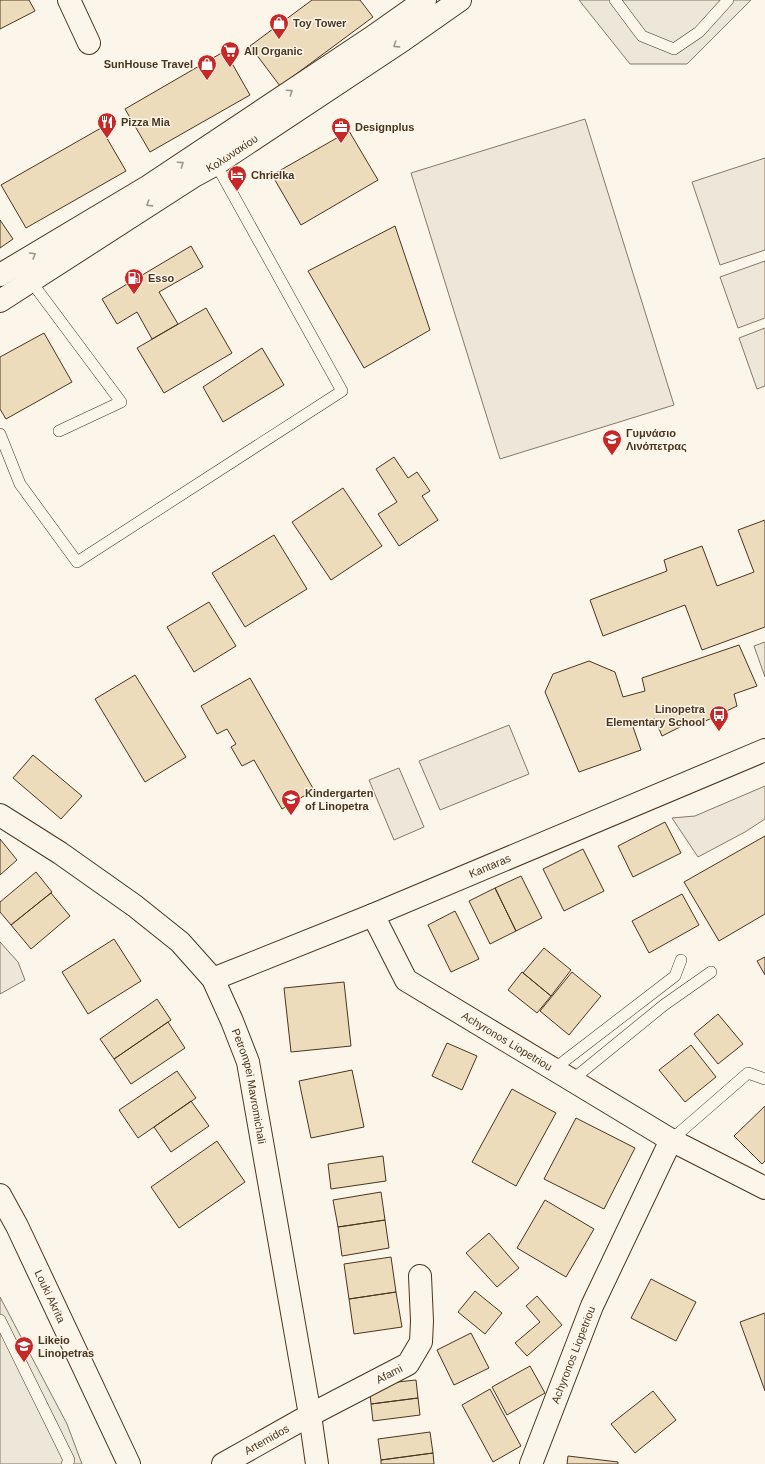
<svg xmlns="http://www.w3.org/2000/svg" width="765" height="1464" viewBox="0 0 765 1464" font-family="Arial,sans-serif">
  <style>
    .green { fill: #ede6d9; stroke: #887966 }
    .parking { fill: #ede7d9; stroke: #887966 }
    .building { fill: #ecdcbc; stroke: #4a3520 }
    .lines { fill: none; stroke-linecap: round; stroke-linejoin: round }
    .lane-casing { stroke: #4a3520; stroke-width: 12 }
    .street-casing { stroke: #4a3520; stroke-width: 24 }
    .secondary-casing { stroke: #4a3520; stroke-width: 24 }
    .lane { stroke: #fbf6e9; stroke-width: 11 }
    .street { stroke: #fbf6e9; stroke-width: 22 }
    .secondary { stroke: #fbf6e9; stroke-width: 22 }
    .oneway { stroke: #a29684 }
    .labels { text-anchor: middle; stroke-width: 3; stroke-linejoin: round; paint-order: stroke }
    .poi-label { font-size: 11px; font-weight: bold; fill: #4a3520; stroke: #fbf6e9; text-anchor: start }
    .street-label { font-size: 11px; fill: #4a3520; stroke: #fbf6e9 }
  </style>
  <rect width="100%" height="100%" fill="#fbf6e9"/>
  <path class="green" d="M585,119L674,405L500,459L411,173Z
    M765,158V250L720,265L692,182Z
    M765,261V318L738,328L720,277Z
    M765,328V386L757,389L739,338Z
    M509,725L529,774L440,810L419,761Z
    M399,768L424,827L394,840L369,780Z
    M765,786V819L745,832L698,857L672,818L695,816Z
    M0,942L18,962L25,980L0,994Z"/>
  <path class="parking" d="M579,0H751L687,64H630Z
    M765,642V677L754,646Z
    M0,1297L67,1424L82,1464H0Z"/>
  <path class="building" d="M0,0H29L35,11L0,29Z
    M312,0H360L373,17L280,86L250,46Z
    M225,51L250,95L150,152L125,109Z
    M101,128L126,171L26,228L1,185Z
    M349,131L378,180L301,225L272,175Z
    M0,220L13,239L0,248Z
    M395,226L430,330L364,368L308,271Z
    M191,246L203,267L159,292L178,324L152,339L137,312L117,324L102,299Z
    M206,308L232,353L164,393L137,348Z
    M44,333L72,382L6,419L0,409V357Z
    M262,348L284,385L223,422L203,387Z
    M394,457L408,478L417,472L430,491L422,496L438,520L399,546L378,514L397,502L376,469Z
    M343,488L382,546L331,580L292,522Z
    M765,520V627L702,650L685,605L603,636L590,600L667,571L664,560L702,546L717,586L754,572L738,530Z
    M274,535L307,589L245,627L212,573Z
    M209,602L236,646L194,672L167,627Z
    M739,645L757,686L734,694L737,706L695,726L692,721L662,736L655,719L632,724L641,750L579,772L545,692L553,674L589,661L615,672L623,697L645,691L642,678Z
    M135,675L186,757L145,782L95,699Z
    M250,678L314,790L282,809L254,760L242,766L231,747L236,744L227,729L217,734L201,706Z
    M33,755L82,796L61,819L13,778Z
    M665,822L681,853L633,877L618,846Z
    M765,836V914L719,941L684,882Z
    M0,839L17,860L0,875Z
    M583,849L604,891L564,911L543,869Z
    M36,872L52,892L11,925L0,912V902Z
    M521,876L542,918L516,931L495,888Z
    M495,888L516,931L490,944L469,901Z
    M51,893L70,916L31,949L11,925Z
    M682,894L699,925L649,953L632,921Z
    M455,911L479,959L451,972L428,925Z
    M114,939L141,981L88,1014L62,972Z
    M544,948L571,970L551,996L523,973Z
    M765,957V975L757,961Z
    M522,972L551,996L537,1013L508,990Z
    M572,972L601,996L569,1035L540,1011Z
    M344,982L351,1046L291,1052L284,988Z
    M157,999L171,1020L114,1059L100,1039Z
    M718,1014L743,1044L718,1064L694,1034Z
    M168,1022L185,1048L131,1084L114,1059Z
    M447,1043L477,1056L462,1090L432,1076Z
    M691,1045L716,1077L685,1102L659,1070Z
    M352,1070L364,1127L311,1138L299,1081Z
    M177,1071L196,1098L138,1138L119,1110Z
    M512,1089L556,1113L516,1186L472,1162Z
    M191,1101L209,1126L171,1152L154,1127Z
    M765,1106V1161L762,1164L734,1136Z
    M576,1118L635,1148L604,1209L544,1179Z
    M217,1141L245,1182L179,1228L151,1187Z
    M383,1156L386,1181L331,1189L328,1164Z
    M381,1192L385,1220L338,1227L333,1200Z
    M545,1200L594,1229L566,1277L517,1248Z
    M385,1220L389,1248L342,1256L338,1227Z
    M489,1233L519,1268L497,1287L466,1253Z
    M391,1257L396,1292L349,1299L344,1264Z
    M651,1279L696,1302L676,1341L631,1318Z
    M475,1291L502,1313L485,1334L458,1312Z
    M396,1292L402,1327L354,1334L349,1299Z
    M537,1296L562,1325L527,1356L515,1343L540,1322L526,1306Z
    M765,1313V1391L740,1322Z
    M471,1333L489,1368L454,1385L437,1350Z
    M530,1366L545,1393L507,1415L492,1387Z
    M416,1380L418,1398L371,1404L369,1385Z
    M490,1389L521,1446L493,1462L462,1405Z
    M653,1391L676,1420L635,1453L611,1424Z
    M418,1398L420,1415L373,1421L371,1404Z
    M430,1432L433,1453L381,1460L378,1439Z
    M433,1453L434,1464H381V1460Z
    M568,1456L618,1462V1464H567Z"/>
  <g class="lines">
    <g class="lane-casing">
      <path id="lane" d="M615,0L642,36L674,49L699,32L728,0
        M30,280L121,402L59,431
        M0,434L20,484L77,562L342,391L216,164
        M554,1069L675,976L681,960
        M572,1080L664,1005L711,972
        M671,1140L748,1073L765,1079
        M0,1320L69,1460L67,1464"/>
    </g>
    <g class="street-casing">
      <g id="street">
        <path d="M69,0L89,43"/>
        <path id="s1" d="M0,815L60,853L135,906L180,942L213,979L232,1021L248,1062L310,1415L317,1464"/>
        <path id="s2" d="M373,915L406,980L671,1140L765,1188"/>
        <path id="s3" d="M213,979L373,915L765,750"/>
        <path id="s4" d="M0,1195L17,1226L129,1464"/>
        <path id="s5" d="M223,1464L310,1415L408,1364L421,1342L422,1321L420,1276"/>
        <path id="s6" d="M531,1464L592,1306L671,1140"/>
      </g>
    </g>
    <g class="secondary-casing">
      <g id="secondary">
        <path d="M0,275L149,186L371,38L425,0"/>
        <path id="s7" d="M0,301L194,176L216,164L403,40L460,0"/>
      </g>
    </g>
    <use href="#lane" class="lane"/>
    <use href="#street" class="street"/>
    <use href="#secondary" class="secondary"/>
  </g>
  <defs><path id="oneway-chevron" d="M-2-3.5L2.5 0L-2 3.5" fill="none" stroke-width="1.6" stroke-linecap="round" stroke-linejoin="round"/></defs>
  <g class="oneway">
    <use href="#oneway-chevron" transform="translate(396 45) rotate(147)"/>
    <use href="#oneway-chevron" transform="translate(290 92) rotate(-34)"/>
    <use href="#oneway-chevron" transform="translate(181 164) rotate(-34)"/>
    <use href="#oneway-chevron" transform="translate(149 204) rotate(148)"/>
    <use href="#oneway-chevron" transform="translate(33 255) rotate(-31)"/>
  </g>
  <defs>
    <g id="shop-pin" transform="scale(1)"><path d="M0 17L-7.5 6A9.5 9.5 0 1 1 7.5 6Z" fill="#c62828" stroke="#fbf6e9"/><path d="M-5-2.5h2.3a2.7 3.5 0 0 1 5.4 0H5L5.5 6h-11ZM-1.5-2.5h3a1.5 2.3 0 0 0-3 0Z" fill="#fff"/></g>
    <g id="supermarket-pin" transform="scale(1)"><path d="M0 17L-7.5 6A9.5 9.5 0 1 1 7.5 6Z" fill="#c62828" stroke="#fbf6e9"/><path d="M-6-5.5h2.5l.6 2H6L4.5 2H-2.5L-4.4-4H-6ZM-1.5 3.2a1.3 1.3 0 1 0 .1 0ZM3 3.2a1.3 1.3 0 1 0 .1 0Z" fill="#fff"/></g>
    <g id="restaurant-pin" transform="scale(1)"><path d="M0 17L-7.5 6A9.5 9.5 0 1 1 7.5 6Z" fill="#c62828" stroke="#fbf6e9"/><path d="M-5-6h1v4h1v-4h1v4h1v-4h1v5L-1.5 .5V6h-2V.5L-5-1ZM5-6V6H3V1.5H1.5Q1.5-4 5-6Z" fill="#fff"/></g>
    <g id="office-pin" transform="scale(1)"><path d="M0 17L-7.5 6A9.5 9.5 0 1 1 7.5 6Z" fill="#c62828" stroke="#fbf6e9"/><path d="M-6-3h4V-5.5h4V-3h4V5H-6ZM-1-4.5V-3h2v-1.5ZM-6 0V1H6V0Z" fill="#fff"/></g>
    <g id="hotel-pin" transform="scale(1)"><path d="M0 17L-7.5 6A9.5 9.5 0 1 1 7.5 6Z" fill="#c62828" stroke="#fbf6e9"/><path d="M-6-4.5h1.5V1H6V5H4.5V3h-9V5H-6ZM-4 0a1.8 1.8 0 1 1 3.6 0ZM.5 0V-2.5h3Q6-2.5 6 0Z" fill="#fff"/></g>
    <g id="fuel-pin" transform="scale(1)"><path d="M0 17L-7.5 6A9.5 9.5 0 1 1 7.5 6Z" fill="#c62828" stroke="#fbf6e9"/><path d="M-5.5-6h7V0h2V4h1.3V-2.5L3-4.5l.8-.8L6-3V5H2.5V1h-1V6h-7ZM-4.2-4.7v3.2H.2V-4.7Z" fill="#fff"/></g>
    <g id="school-pin" transform="scale(1)"><path d="M0 17L-7.5 6A9.5 9.5 0 1 1 7.5 6Z" fill="#c62828" stroke="#fbf6e9"/><path d="M0-5L7-2L0 1L-7-2ZM-4 1L0 2.5L4 1V4Q0 6-4 4Z" fill="#fff"/></g>
    <g id="bus-pin" transform="scale(1)"><path d="M0 17L-7.5 6A9.5 9.5 0 1 1 7.5 6Z" fill="#c62828" stroke="#fbf6e9"/><path d="M-5-6H5V4H4V6H2V4H-2V6H-4V4H-5ZM-3.5-4V0h7V-4ZM-3.5 1.2v1.5H-2V1.2ZM2 1.2v1.5H3.5V1.2Z" fill="#fff"/></g>
  </defs>
  <g fill-rule="evenodd">
    <use href="#shop-pin" x="279" y="23"/>
    <use href="#supermarket-pin" x="230" y="51"/>
    <use href="#shop-pin" x="207" y="64"/>
    <use href="#restaurant-pin" x="107" y="122"/>
    <use href="#office-pin" x="341" y="127"/>
    <use href="#hotel-pin" x="237" y="175"/>
    <use href="#fuel-pin" x="134" y="278"/>
    <use href="#school-pin" x="612" y="439"/>
    <use href="#bus-pin" x="719" y="715"/>
    <use href="#school-pin" x="291" y="799"/>
    <use href="#school-pin" x="24" y="1346"/>
  </g>
  <g class="labels">
    <g class="poi-label">
      <text x="293" y="27">Toy Tower</text>
      <text x="244" y="55">All Organic</text>
      <text x="193" y="68" text-anchor="end">SunHouse Travel</text>
      <text x="121" y="126">Pizza Mia</text>
      <text x="355" y="131">Designplus</text>
      <text x="251" y="179">Chrielka</text>
      <text x="148" y="282">Esso</text>
      <text x="626" y="437">Γυμνάσιο<tspan x="626" dy="13">Λινόπετρας</tspan></text>
      <text x="705" y="713" text-anchor="end">Linopetra<tspan x="705" dy="13">Elementary School</tspan></text>
      <text x="305" y="797">Kindergarten<tspan x="305" dy="13">of Linopetra</tspan></text>
      <text x="38" y="1344">Likeio<tspan x="38" dy="13">Linopetras</tspan></text>
    </g>
    <g class="street-label">
      <text dy="4" stroke="none"><textPath href="#s7" startOffset="275">Κολωνακίου</textPath></text>
      <text dy="4" stroke="none"><textPath href="#s3" startOffset="299">Kantaras</textPath></text>
      <text dy="4" stroke="none"><textPath href="#s2" startOffset="191">Achyronos Liopetriou</textPath></text>
      <text dy="4" stroke="none"><textPath href="#s1" startOffset="384">Petrompei Mavromichali</textPath></text>
      <text dy="4" stroke="none"><textPath href="#s4" startOffset="113">Louki Akrita</textPath></text>
      <text dy="4" stroke="none"><textPath href="#s6" startOffset="117">Achyronos Liopetriou</textPath></text>
      <text dy="4" stroke="none"><textPath href="#s5" startOffset="189">Afami</textPath></text>
      <text dy="4" stroke="none"><textPath href="#s5" startOffset="50">Artemidos</textPath></text>
    </g>
  </g>
</svg>
